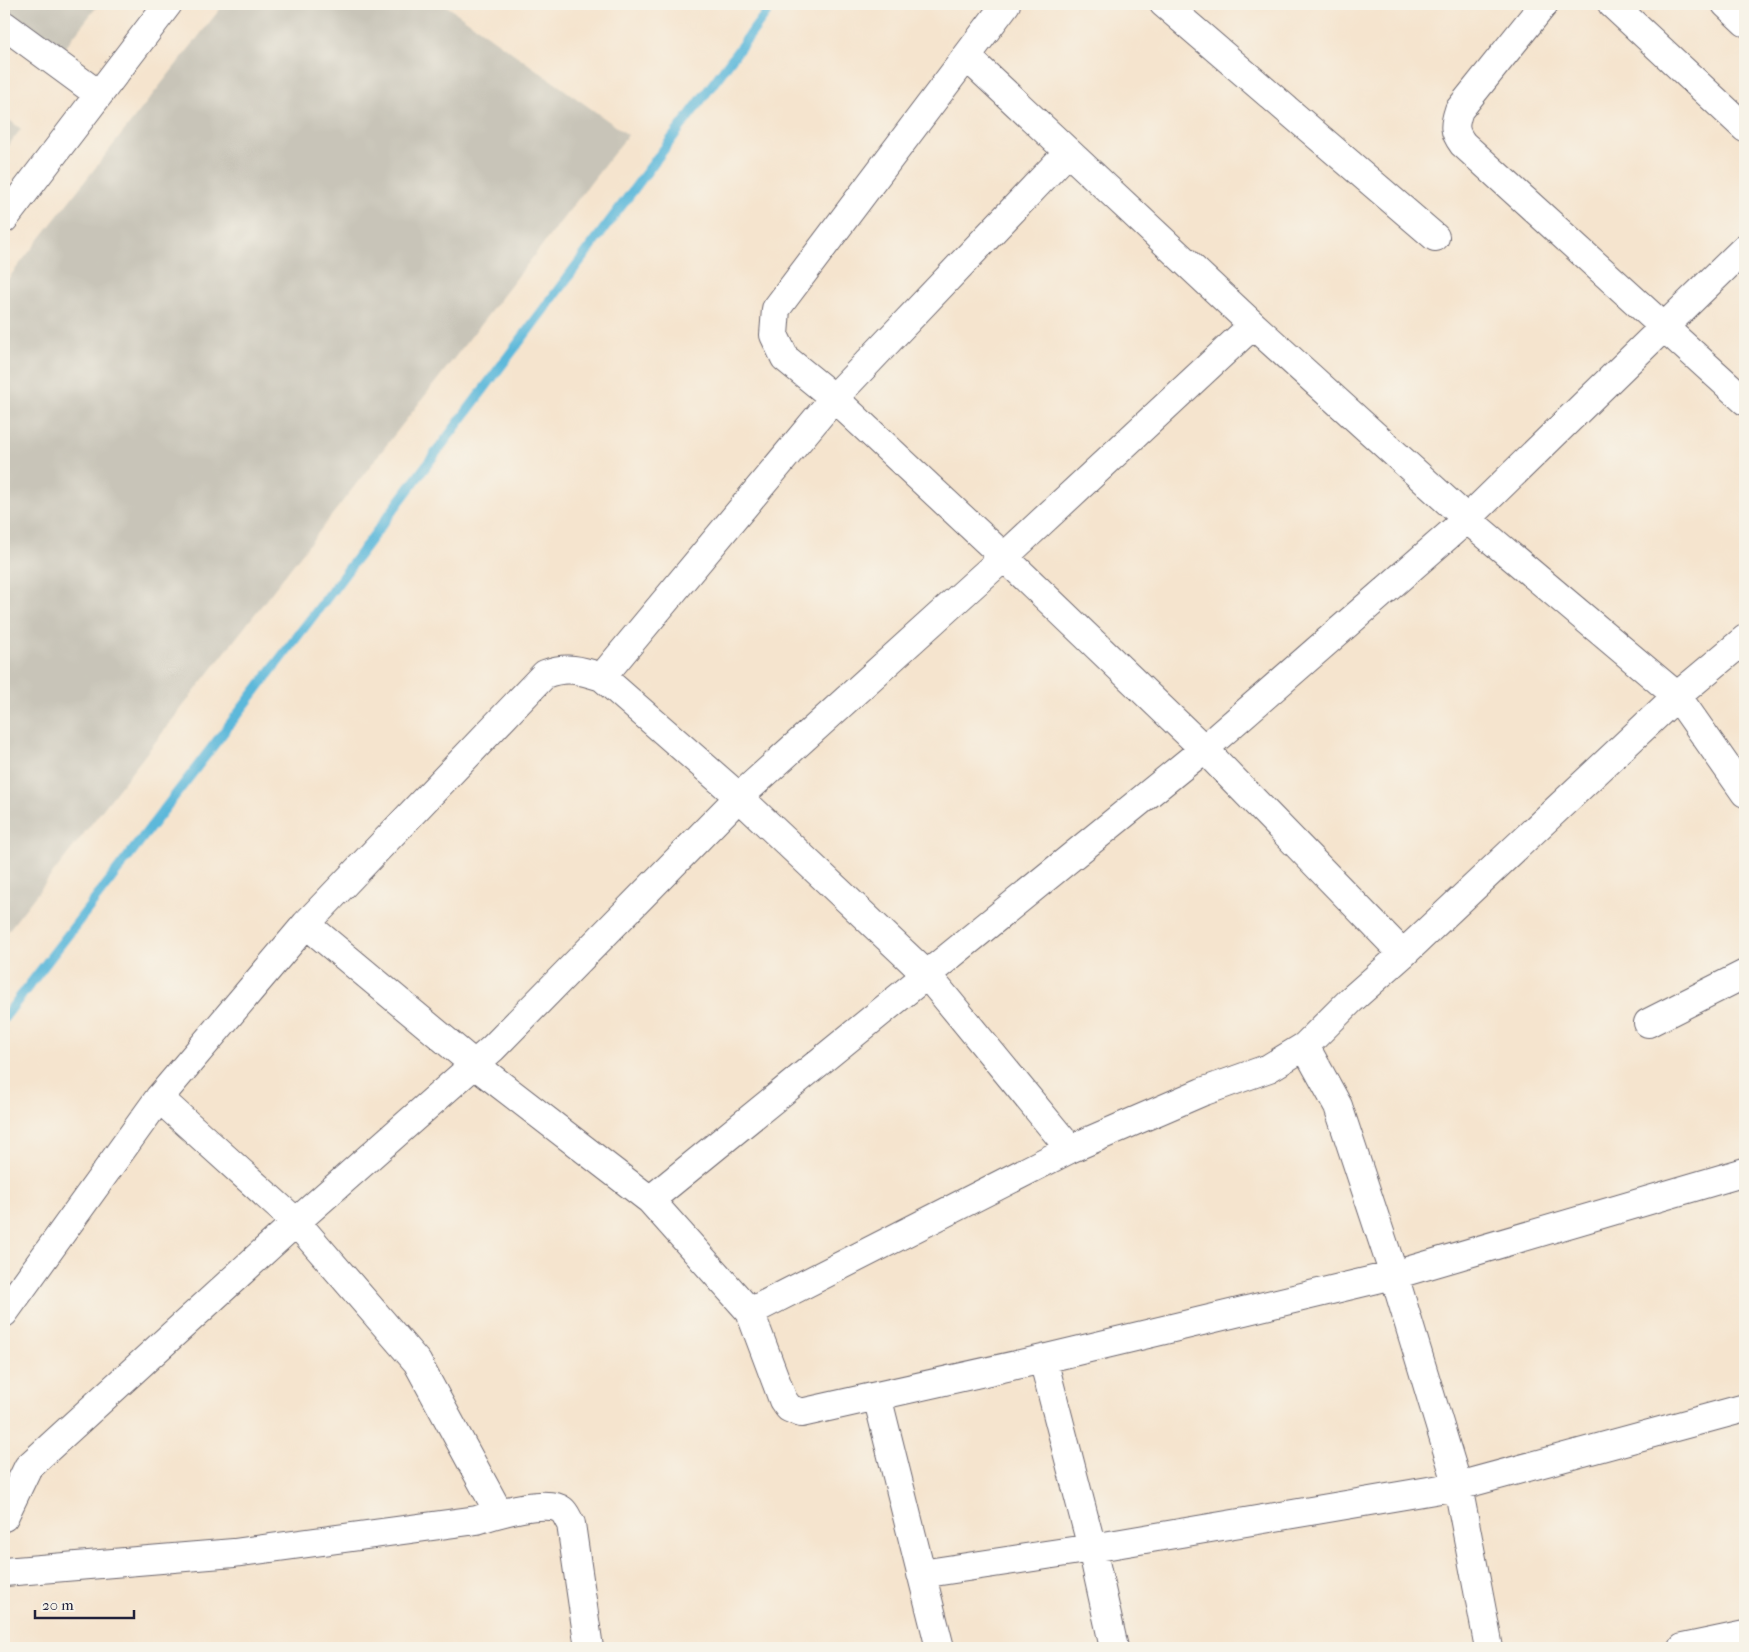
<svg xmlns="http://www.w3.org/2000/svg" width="1749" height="1652" viewBox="0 0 1749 1652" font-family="'IM FELL French Canon',serif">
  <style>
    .industrial { fill: #c8c4b8 }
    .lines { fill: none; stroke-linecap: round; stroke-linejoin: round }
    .stream { stroke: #5cb8da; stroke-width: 10 }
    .minor-casing { stroke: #6c666e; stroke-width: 30 }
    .minor { stroke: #fff; stroke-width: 28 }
  </style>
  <rect width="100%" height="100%" fill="#f7f3e8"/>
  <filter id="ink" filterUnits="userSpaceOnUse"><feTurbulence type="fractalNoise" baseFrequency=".02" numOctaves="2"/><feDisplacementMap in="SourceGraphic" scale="10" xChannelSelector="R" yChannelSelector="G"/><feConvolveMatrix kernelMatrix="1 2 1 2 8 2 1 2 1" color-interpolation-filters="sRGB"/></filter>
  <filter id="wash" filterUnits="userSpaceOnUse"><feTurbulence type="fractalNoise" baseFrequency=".0096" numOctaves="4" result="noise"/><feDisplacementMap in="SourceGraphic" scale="20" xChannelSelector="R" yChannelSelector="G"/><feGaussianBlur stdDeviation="1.12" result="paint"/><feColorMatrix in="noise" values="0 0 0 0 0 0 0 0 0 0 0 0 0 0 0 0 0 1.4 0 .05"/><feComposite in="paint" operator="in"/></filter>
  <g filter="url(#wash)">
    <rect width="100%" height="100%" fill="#f5e4ce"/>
    <path class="industrial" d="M4,4H99L61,52L4,7Z
      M224,4H444L628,135L4,936V284Z
      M4,116L21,129L4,151Z"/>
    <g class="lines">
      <path class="stream" d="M4,1018L326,599L773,4"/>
    </g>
  </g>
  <g filter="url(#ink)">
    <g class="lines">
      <g class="minor-casing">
        <path id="minor" d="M1006,4L776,309L774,335L785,358L834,398L1004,557L1204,749L1403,954
          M1164,4L1435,237
          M1544,4L1459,110C1454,125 1453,131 1463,144L1745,401
          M1612,4L1745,128
          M1726,4L1745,22
          M4,25L98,94
          M967,57L1253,325L1467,519L1677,696L1745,793
          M4,219L168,4
          M602,677L834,398L1068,152
          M306,924L475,1065L650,1200L750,1312L783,1400L789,1408L801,1413L1043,1359L1394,1275L1745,1172
          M1648,1023L1745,974
          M1305,1046L1338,1106L1394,1275L1458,1486L1489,1648
          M159,1098L296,1222L417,1362L499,1513
          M650,1200L1204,749L1467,519L1745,248
          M750,1312L1070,1149L1202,1092L1269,1068L1305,1046L1351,1000L1403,954L1677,696L1745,639
          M4,1313L159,1098L306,924L545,674C567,666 580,670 602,677L739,797L927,975L1070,1149
          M1043,1359L1092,1548L1114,1648
          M877,1396L940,1648
          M4,1517L28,1467L296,1222L493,1048L739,797L1004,557L1253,325
          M4,1572L234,1553L477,1520C495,1514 547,1498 562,1510C566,1513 568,1520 571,1524L589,1648
          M921,1574L1092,1548L1458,1486L1745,1408
          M1683,1648L1745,1635"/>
      </g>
      <use href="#minor" class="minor"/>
    </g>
  </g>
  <rect width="1749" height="1652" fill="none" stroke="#f7f3e8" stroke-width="20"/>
  <path d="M35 1610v8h99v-8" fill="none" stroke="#22223b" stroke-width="2.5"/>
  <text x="42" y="1610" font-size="15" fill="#22223b" stroke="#f7f3e8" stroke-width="4" paint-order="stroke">20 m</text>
</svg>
